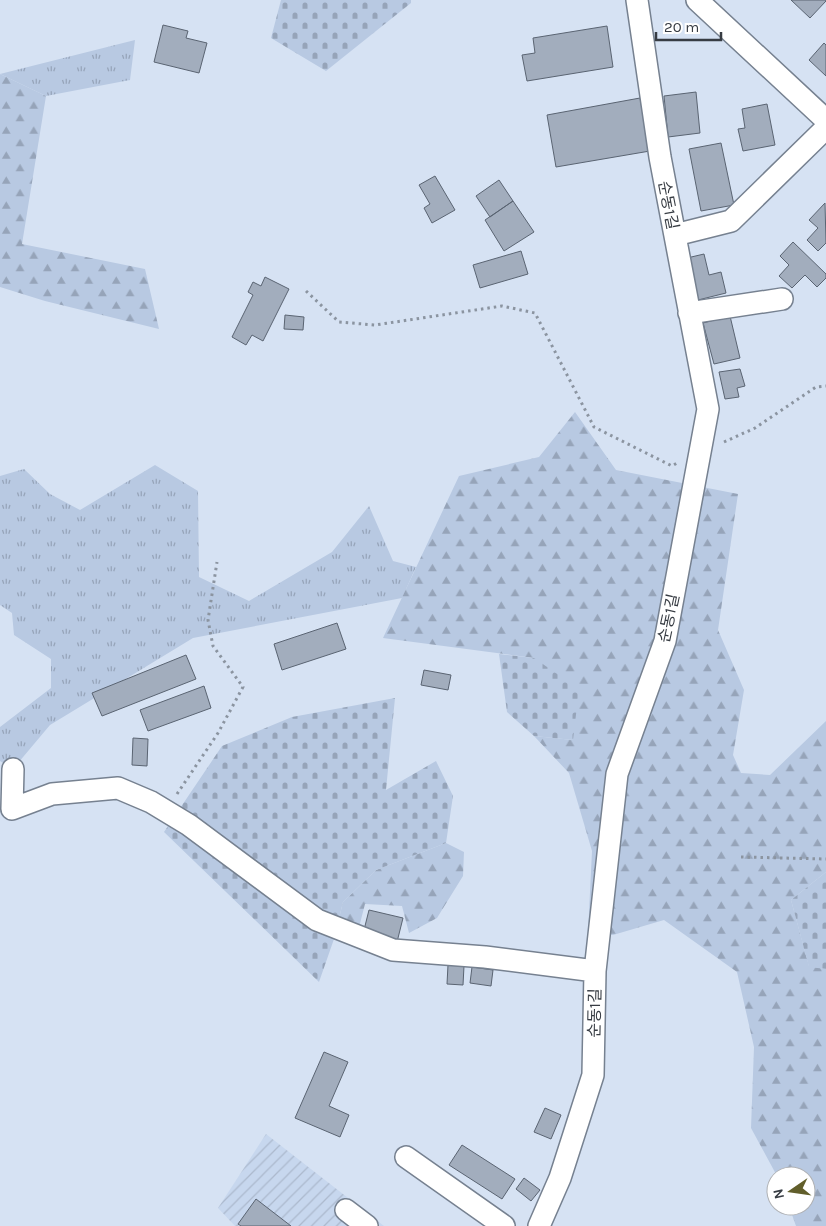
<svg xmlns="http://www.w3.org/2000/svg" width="826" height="1226" viewBox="0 0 826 1226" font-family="Karla,'Noto Sans KR',sans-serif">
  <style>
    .industrial { fill: url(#industrial-furrows) }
    .grass { fill: url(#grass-tufts) }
    .forest { fill: url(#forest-firs) }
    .cemetery { fill: url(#cemetery-stones) }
    .building { fill: #a2adbd; stroke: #5a6472 }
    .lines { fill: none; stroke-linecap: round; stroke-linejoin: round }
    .minor-casing { stroke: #768190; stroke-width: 24 }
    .path { stroke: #8b94a0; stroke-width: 3; stroke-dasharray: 2.5 4; stroke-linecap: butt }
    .minor { stroke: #fff; stroke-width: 21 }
    .labels { text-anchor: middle; stroke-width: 4; stroke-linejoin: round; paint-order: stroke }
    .street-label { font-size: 16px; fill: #373c43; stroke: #fff }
  </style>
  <defs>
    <pattern id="industrial-furrows" width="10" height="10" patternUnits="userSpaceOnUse" patternTransform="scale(1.25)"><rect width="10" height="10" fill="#c7d7ee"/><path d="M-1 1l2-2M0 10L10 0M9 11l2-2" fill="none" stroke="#acb9cd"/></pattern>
    <pattern id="grass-tufts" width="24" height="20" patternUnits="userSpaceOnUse" patternTransform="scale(1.25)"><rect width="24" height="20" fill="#b8c9e2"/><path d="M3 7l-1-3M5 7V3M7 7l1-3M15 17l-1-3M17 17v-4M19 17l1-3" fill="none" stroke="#96a4b9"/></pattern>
    <pattern id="forest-firs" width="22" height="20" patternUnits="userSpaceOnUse" patternTransform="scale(1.25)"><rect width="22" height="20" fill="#b8c9e2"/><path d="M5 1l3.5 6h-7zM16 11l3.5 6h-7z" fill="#96a4b9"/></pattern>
    <pattern id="cemetery-stones" width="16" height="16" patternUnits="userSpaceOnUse" patternTransform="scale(1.25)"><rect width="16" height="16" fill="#b8c9e2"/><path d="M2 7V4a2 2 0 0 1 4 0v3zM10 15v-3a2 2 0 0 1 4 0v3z" fill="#96a4b9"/></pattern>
  </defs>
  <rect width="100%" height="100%" fill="#d6e2f3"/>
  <path class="industrial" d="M266,1134L384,1226H235L218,1208Z"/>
  <path class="grass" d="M135,40L130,80L46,96L0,74Z
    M155,465L198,491L199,577L249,601L332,552L369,506L393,561L416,567L402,598L193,638L50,725L13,769L0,761V727L51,688V659L14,635L12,613L0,605V476L24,469L50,494L80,510Z"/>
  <path class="forest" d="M0,74L46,96L22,244L145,269L159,329L45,301L0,287Z
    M575,412L616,470L738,494L718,630L744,690L733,755L741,773L770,775L826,721V872L791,900L809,966L826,969V1226H796L789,1206H806V1176H777L751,1128L754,1047L737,972L664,920L613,935L588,933L592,851L569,773L534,736L573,740L534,658L383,638L459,476L539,457Z
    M446,843L464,852L463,876L437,918L409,933L402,906L365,904L355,943L334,939L343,902L376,870Z"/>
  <path class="cemetery" d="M281,0H411V3L326,71L271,38Z
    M499,654L534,658L579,689L573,740L534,736L507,712Z
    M395,698L386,790L436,761L453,796L446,843L376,870L343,902L334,939L319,982L164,832L222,746L292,717Z
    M826,872V969L809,967L791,900Z"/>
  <path class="building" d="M791,0H826V1L810,18Z
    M163,25L188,31L186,38L207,43L199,73L154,62Z
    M607,26L613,67L527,81L522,55L535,53L533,38Z
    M824,43L826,45V76L809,60Z
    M696,92L700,133L668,137L664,96Z
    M640,98L650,151L556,167L547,115Z
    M767,104L775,145L743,151L738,129L745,128L742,109Z
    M721,143L734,205L701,211L689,149Z
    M435,176L455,210L432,223L424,208L430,204L419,185Z
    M499,180L513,201L490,217L476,196Z
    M513,201L534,232L504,251L485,220Z
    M825,203L826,243L818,251L807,240L818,228L809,220Z
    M793,242L826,274V278L817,287L805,275L792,288L779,276L789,265L780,256Z
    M521,251L528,274L480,288L473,265Z
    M704,254L709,275L721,272L726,293L698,300L687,258Z
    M265,277L289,289L263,341L252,335L246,345L232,337L253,295L248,292L253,282L261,286Z
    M285,315L304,317L303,330L284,329Z
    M730,316L740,358L714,364L703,323Z
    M740,369L745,386L737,388L739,397L725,399L719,372Z
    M337,623L346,649L282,670L274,644Z
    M186,655L196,679L102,716L92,693Z
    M424,670L451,675L448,690L421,685Z
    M204,686L211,708L148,731L140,710Z
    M133,738L148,739L147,766L132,765Z
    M369,910L403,918L397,942L363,934Z
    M448,965L464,966L463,985L447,984Z
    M472,967L493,970L491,986L470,983Z
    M324,1052L348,1062L329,1106L349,1115L340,1137L295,1118Z
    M545,1108L561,1115L551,1139L534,1132Z
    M462,1145L515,1179L502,1199L449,1165Z
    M524,1178L540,1190L531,1201L516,1189Z
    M256,1199L291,1226H241L238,1224Z"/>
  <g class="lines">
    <g class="minor-casing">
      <path id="minor" d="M697,0L826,120
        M675,235L731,221L826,128
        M689,313L782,299
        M13,769L12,809L52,794L118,788L151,802L189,825L317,920L393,950L485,957L595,971
        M406,1157L504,1226
        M346,1210L367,1226
        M539,1226L560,1178L593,1075L595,971L617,774L665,641L708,409L660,157L637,0"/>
    </g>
    <path class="path" d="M306,291L339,322L375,325L502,306L535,313L594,427L672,466L677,463
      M724,442L755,428L816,387L826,386
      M177,794L218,733L243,687L213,646L208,620L217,562
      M741,857L826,859"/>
    <use href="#minor" class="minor"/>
  </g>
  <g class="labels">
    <g class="street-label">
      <text transform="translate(669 205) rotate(79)" y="6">순동1길</text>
      <text transform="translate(668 618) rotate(-78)" y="6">순동1길</text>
      <text transform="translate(594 1013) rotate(-89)" y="6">순동1길</text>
    </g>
  </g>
  <g transform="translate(791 1191) rotate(257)"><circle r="24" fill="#ffffff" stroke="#afb1b4"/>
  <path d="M0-4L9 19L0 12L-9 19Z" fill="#615e2b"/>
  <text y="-8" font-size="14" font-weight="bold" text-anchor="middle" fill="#373c43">N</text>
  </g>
  <path d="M656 32v8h65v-8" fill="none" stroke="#373c43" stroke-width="2.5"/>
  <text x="664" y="32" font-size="15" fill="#373c43" stroke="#ffffff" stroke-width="4" paint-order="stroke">20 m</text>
</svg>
